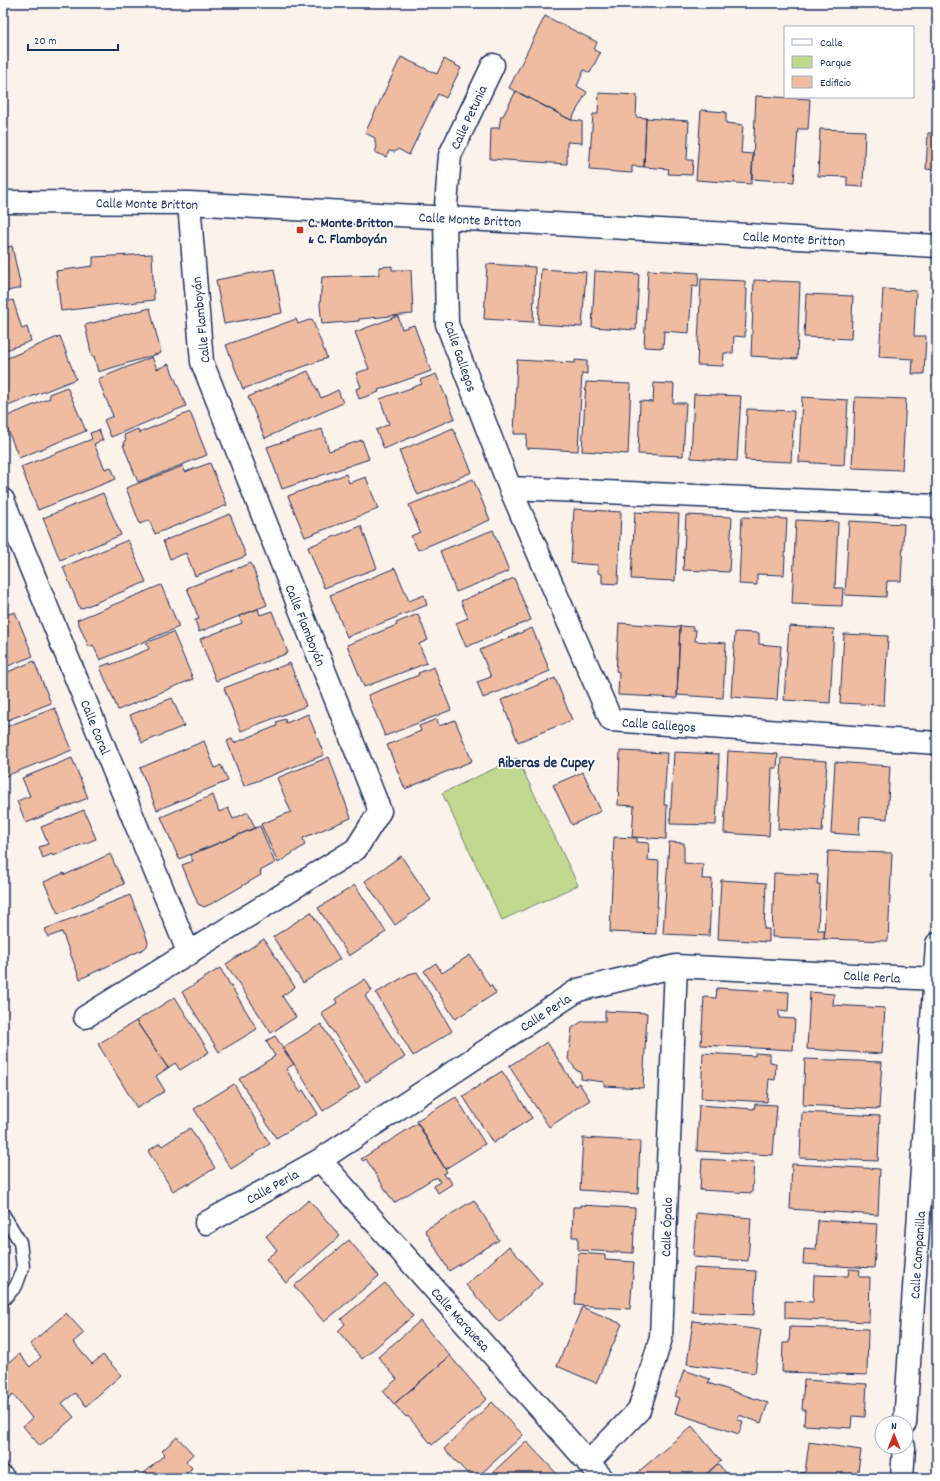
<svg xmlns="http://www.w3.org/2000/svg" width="940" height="1481" viewBox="0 0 940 1481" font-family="Dekko,sans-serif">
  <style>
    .green { fill: #c1d98f; stroke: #6e8476 }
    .building { fill: #f0bca1; stroke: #1b2f5e }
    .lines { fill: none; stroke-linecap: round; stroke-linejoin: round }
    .service-casing { stroke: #1b2f5e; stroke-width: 15 }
    .minor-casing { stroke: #1b2f5e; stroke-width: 25 }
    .service { stroke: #fff; stroke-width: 12 }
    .minor { stroke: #fff; stroke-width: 22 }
    .poi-dot { fill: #c8321e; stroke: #fff; stroke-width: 1.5 }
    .labels { text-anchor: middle; stroke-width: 3; stroke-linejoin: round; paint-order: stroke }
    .street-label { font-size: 14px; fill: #1b2f5e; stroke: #fff }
    .poi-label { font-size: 14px; font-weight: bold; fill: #1b2f5e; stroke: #fff; text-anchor: start }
    .neighbourhood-label { font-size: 15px; font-weight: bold; fill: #1b2f5e; stroke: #fff }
  </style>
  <rect width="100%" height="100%" fill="#fcf2ec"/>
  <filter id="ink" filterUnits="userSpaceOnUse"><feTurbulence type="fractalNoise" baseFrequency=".025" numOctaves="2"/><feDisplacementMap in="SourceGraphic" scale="8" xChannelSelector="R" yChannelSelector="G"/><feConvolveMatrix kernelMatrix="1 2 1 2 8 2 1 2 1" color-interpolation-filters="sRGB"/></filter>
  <g filter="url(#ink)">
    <path class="green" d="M517,758L578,885L502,920L442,793Z"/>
    <path class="building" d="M545,16L597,42L594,50L600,53L590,73L584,70L577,86L587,92L571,120L509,88Z
      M401,57L437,74L444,59L461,68L446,98L438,94L409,155L398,149L395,152L389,151L386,157L375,152L377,147L375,143V138L365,133Z
      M516,91L571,120L582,121V143L567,142V164L490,159L491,128H499L501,116H503Z
      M599,93L637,95L636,117L646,118L644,167L632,166V173L589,170L593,114H598Z
      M756,96L810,99L808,129H798L794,182L752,179Z
      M701,110L726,112V123L743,125L741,153L753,154L751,184L696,180Z
      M646,118L689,121L687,160H693L692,175L668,174L669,169L644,167Z
      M820,129L865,131L863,187L847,186V177L818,176Z
      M928,133H937V170L926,169Z
      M12,246L21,288L3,292V248Z
      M152,254L154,300L61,311L56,271L93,266V257Z
      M487,264L535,267L533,322L484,319Z
      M392,266V270H411L413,314L359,319V321L322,324L320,305L322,277L379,275V267Z
      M274,269L282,313L224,324L216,280Z
      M541,269L586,272L582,327L538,324Z
      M648,270L699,273L698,287L692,286L689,333L664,331L663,348L644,347Z
      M595,271L639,274L636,330L592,327Z
      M701,279L745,281V289H747L745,337L734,336L733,353H724L723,366L697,365Z
      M754,280L800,282L797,359L751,356Z
      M883,289L916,291L914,336H926L924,374H912L913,359L879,357Z
      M806,294L853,296L851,339L804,337Z
      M13,300L22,329L27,327L31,341L3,351V303Z
      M150,308L161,353L98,372L94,356L92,357L85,325Z
      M398,316L402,329L414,325L431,371L378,390L379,392L359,399L356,389L361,387L356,373L369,369L355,332Z
      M296,319L298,324L312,319L327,358L243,389L226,345Z
      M60,336L76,379L3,408V360Z
      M152,357L157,369L169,364L186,406L111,437L104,420L113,416L98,379Z
      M517,360L575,363V360L587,361V374L582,373L578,451L526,448L527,434H514Z
      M308,371L321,398L338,390L343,403L265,438L248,397Z
      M436,374L455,418L384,449L376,430L389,424L380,399L422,384L420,380Z
      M586,382L631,384L628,454L582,451Z
      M654,383L674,384L673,403H686L683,456L638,454L640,401L653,402Z
      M67,387L86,431L19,458L3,418L50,398L49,394Z
      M694,394L741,396L737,461L691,458Z
      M802,397L848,400L844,465L799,462Z
      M855,397L906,399L902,470L852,468Z
      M747,409L794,411L791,462L745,460Z
      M190,412L207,455L138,482L123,445H125L124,441L126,440L124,435L138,429L139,433Z
      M453,428L472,472L418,495L399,451Z
      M322,429L329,451L362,440L369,459L282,489L267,447Z
      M99,430L103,440L94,444L105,469L111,467L116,479L38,510L21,467L92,439L90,433Z
      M210,463L227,505L155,534L149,520L140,524L126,488L183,466L185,472Z
      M346,474L349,483L366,477L378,509L305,537L288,496Z
      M473,479L490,520L418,550L411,536L420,532L409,505Z
      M103,493L121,535L60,560L43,518Z
      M574,509L621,512L618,584L602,583V574L598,573V565L571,563Z
      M635,512L679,514L675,581L631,579Z
      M230,514L246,556L195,576L186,553L170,559L163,541Z
      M686,515L732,517L729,572L683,570Z
      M742,517L787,519L784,575L757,574V585L739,584Z
      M796,520L838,522L835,588H843L842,606L792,604Z
      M849,521L904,524L901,581H887L886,597L845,595Z
      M361,526L377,568L324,588L308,547Z
      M493,530L509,571L456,592L440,551Z
      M128,540L146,582L80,609L63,567Z
      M251,563L267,605L199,632L195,620L199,619L187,588Z
      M395,568L409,601L424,595L427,605L347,637L330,595Z
      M514,578L531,620L466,647L456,623L468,618L461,601Z
      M161,585L179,627L100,660L93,645L89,647L77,620Z
      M3,588L10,605L3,608Z
      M258,609L260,615L272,611L288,653L216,681L200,639L242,623L239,616Z
      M15,612L33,656L3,668V616Z
      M418,614L428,640L419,644L427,663L364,687L347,645L397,625L396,623Z
      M619,623L680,627L677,698L618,695L619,672L616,671Z
      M680,626L693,627V630H696L695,641L726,643L723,698L677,695Z
      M789,626L834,629L830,703L784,700Z
      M532,628L550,671L483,698L477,682L491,677L480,650Z
      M173,632L193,679L118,710L100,667L110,663V665L149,649L146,643Z
      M735,632L759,633V644L781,646L777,700L731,697Z
      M844,634L888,636L884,705L840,703Z
      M34,661L51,703L3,722V674Z
      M290,663L306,706L241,731L224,688Z
      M434,667L451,710L385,736L368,695L419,675L418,673Z
      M555,678L572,720L518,742L501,700Z
      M172,698L184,726L142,743L130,715Z
      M55,708L72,750L3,777V728Z
      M308,714L324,755L244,786L227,741L232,739L234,743L277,726L276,722L285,719L286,723Z
      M437,719L439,726L455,720L472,761L405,789L387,745L421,731L419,726Z
      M204,741L215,768L221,765L228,781L157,810L140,768Z
      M620,751L667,753L664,805H667L666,839L632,837L634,806L618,805Z
      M728,751L778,754L777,768H772L769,836L724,833Z
      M674,752L719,754L716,825L670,824Z
      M329,757L351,818L303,838L305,845L278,863L261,824L291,812L277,778Z
      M72,758L88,798L26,823L17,801L30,796L22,778Z
      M782,758L827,761L822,832L778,829Z
      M835,762L890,766L887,819L860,817L859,835L831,833Z
      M583,772L601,811L572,825L553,785Z
      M213,795L219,812L228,808L233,819L248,812L255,828L179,859L161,817Z
      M84,810L96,839L53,856L52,854L43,858L39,847L48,844L41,827Z
      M260,826L275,863L260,871L261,875L213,903L204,907L198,904L182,865L193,861L190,855Z
      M614,837L637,838V842L649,843L648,860L659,861L656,934L610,932Z
      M669,842L684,843V863L703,864L702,879H712L709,936L663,934Z
      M828,851L892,853L888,941L824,939Z
      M110,854L124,884L58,914L44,882L64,873L65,875Z
      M401,856L431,900L395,925L365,881Z
      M774,873L818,875L817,884H820L818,930H825L824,939L772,937Z
      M721,880L766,883L764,929H769V942L718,939Z
      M355,885L386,932L349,956L318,908Z
      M130,895L146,936L148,942L147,946L144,949L80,979L62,932L48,937L45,929Z
      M311,912L340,959L303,983L273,937Z
      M264,939L295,987L282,996L296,1017L271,1033L226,964Z
      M470,955L490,987L491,985L496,993L455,1019L424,971L436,963L442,973Z
      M220,968L257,1029L219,1052L182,992Z
      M417,972L452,1031L413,1056L376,993L409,974Z
      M365,979L372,991L365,996L405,1057L366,1082L321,1013L337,1003L335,999Z
      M717,988L789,992L788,1011L779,1010V1018L795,1019L793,1050L701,1045L704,997L716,998Z
      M810,992L834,994L833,1005L885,1008L882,1054L807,1049Z
      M175,997L209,1052L180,1070L175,1063L168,1068L136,1021Z
      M605,1011L647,1013L643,1088L604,1086V1082L581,1079V1072L577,1071L568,1059L572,1028L583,1021H605Z
      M136,1021L168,1068L156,1076L165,1091L137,1108L98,1044Z
      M321,1024L360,1087L323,1111L294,1064L282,1048Z
      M275,1036L294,1064L286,1069L300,1092L303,1090L318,1114L276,1138L239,1079L275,1056L266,1041Z
      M547,1042L575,1086L579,1083L590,1100L549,1127L509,1066Z
      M703,1053L755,1056V1053L770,1054V1062L776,1063L775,1080L769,1079L767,1102L701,1098Z
      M805,1059L882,1062L879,1109L803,1105Z
      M502,1071L532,1118L493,1143L463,1096Z
      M234,1084L270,1144L231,1169L194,1109Z
      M456,1097L485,1144L445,1169L416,1121Z
      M755,1104L777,1105L773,1155L697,1151L699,1105L754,1109Z
      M802,1112L880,1116L878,1161L800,1158Z
      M418,1123L447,1172L443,1174L446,1178L448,1177L452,1184L438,1193L434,1186L440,1182L437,1177L434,1179V1178L394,1203L366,1159L363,1161L361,1159Z
      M190,1128L215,1168L188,1185L187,1183L173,1191L148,1151L160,1143L162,1146Z
      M583,1138L640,1141L638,1194L580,1190Z
      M702,1159L754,1162L752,1193L700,1190Z
      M792,1164L880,1169L878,1215L790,1209Z
      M309,1200L340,1236L286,1283L266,1259L277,1250L266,1236Z
      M474,1200L499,1240L449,1271L425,1230Z
      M580,1205L635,1208L633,1253L578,1250V1237H572L573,1207H580Z
      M696,1213L751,1218L748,1261L693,1257Z
      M818,1220L877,1224L874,1268L803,1264L804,1249L816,1250Z
      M349,1240L379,1276L324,1322L294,1286Z
      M509,1246L542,1284L499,1322L466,1285Z
      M578,1253L605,1255V1260L634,1262L630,1309L575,1305Z
      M694,1268L756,1271L754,1315L692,1312Z
      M849,1269L860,1270L859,1277H870L869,1322L785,1318V1301L813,1302L814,1275L848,1276Z
      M385,1283L413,1316L362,1359L338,1331L345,1324L341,1319Z
      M582,1307L622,1324L596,1383L557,1366Z
      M66,1313L84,1333L73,1342L92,1364L103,1355L121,1375L86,1406L75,1393L62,1403L74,1417L40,1446L23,1426L32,1418L13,1395L3,1404V1368L19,1354L30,1367L41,1357L30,1344Z
      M420,1321L450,1356L394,1404L383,1391L397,1379L378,1357Z
      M693,1321L761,1330L755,1373L687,1364Z
      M790,1327L868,1329L867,1375L782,1372L783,1343H789Z
      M450,1356L487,1399L432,1445L408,1416L406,1417L394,1404Z
      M684,1370L710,1379L708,1383L768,1403L761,1423L739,1415L737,1420L743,1421L739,1434L675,1413L680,1398L675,1396Z
      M804,1380L867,1384L865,1417L852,1416L851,1428L804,1425L805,1410H802Z
      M492,1402L523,1435L482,1473V1472L476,1478H472L444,1449Z
      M692,1426L721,1461L701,1478H641L637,1473Z
      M177,1437L193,1454L186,1461L192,1468L182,1478H139L165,1454L162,1451Z
      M526,1441L558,1475L555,1478H487Z
      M809,1442L861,1450L857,1478H800V1473L805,1472Z
      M717,1464L732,1478H704Z"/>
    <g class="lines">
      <g class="service-casing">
        <path id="service" d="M3,1214L20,1242L23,1267L16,1286L3,1300
          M3,1471L10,1478"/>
      </g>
      <g class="minor-casing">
        <path id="minor" d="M493,65L450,155L445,218L447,324L510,488L611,720L937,743
          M3,202L189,203L937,246
          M510,488L937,506
          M3,500L189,954
          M85,1017L356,849L380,811L202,362L189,203
          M320,1160L602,1478
          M206,1223L320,1160L578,990L676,966L935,979
          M905,1423L937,944
          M588,1463L639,1410L661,1338L676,966
          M902,1478L904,1447"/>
      </g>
      <use href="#service" class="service"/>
      <use href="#minor" class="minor"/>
    </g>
  </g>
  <rect class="poi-dot" x="296" y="226" width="8" height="8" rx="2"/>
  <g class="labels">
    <g class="street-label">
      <text transform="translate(468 117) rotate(-65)" y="5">Calle Petunia</text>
      <text transform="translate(147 203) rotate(1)" y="5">Calle Monte Britton</text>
      <text transform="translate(470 219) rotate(3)" y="5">Calle Monte Britton</text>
      <text transform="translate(794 238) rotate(3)" y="5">Calle Monte Britton</text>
      <text transform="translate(200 320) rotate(-96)" y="5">Calle Flamboyán</text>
      <text transform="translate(461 356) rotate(71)" y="5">Calle Gallegos</text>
      <text transform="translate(306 625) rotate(68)" y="5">Calle Flamboyán</text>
      <text transform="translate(659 724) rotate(4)" y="5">Calle Gallegos</text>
      <text transform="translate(96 727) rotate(68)" y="5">Calle Coral</text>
      <text transform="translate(872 976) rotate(3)" y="5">Calle Perla</text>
      <text transform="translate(545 1012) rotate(-33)" y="5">Calle Perla</text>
      <text transform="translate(272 1186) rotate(-29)" y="5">Calle Perla</text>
      <text transform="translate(666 1227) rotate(-88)" y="5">Calle Ópalo</text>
      <text transform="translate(917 1255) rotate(-86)" y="5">Calle Campanilla</text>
      <text transform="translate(461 1319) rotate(48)" y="5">Calle Marquesa</text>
    </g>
    <g class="poi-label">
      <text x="308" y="227">C. Monte Britton<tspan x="308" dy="16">&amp; C. Flamboyán</tspan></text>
    </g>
    <g class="neighbourhood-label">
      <text x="546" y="767">Riberas de Cupey</text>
    </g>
  </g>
  <rect width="940" height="1481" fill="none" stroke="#fff" stroke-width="16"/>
  <rect x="8" y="8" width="924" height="1465" fill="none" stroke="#1b2f5e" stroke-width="1.5" filter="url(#ink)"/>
  <rect x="784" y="26" width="130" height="72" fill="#ffffff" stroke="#a4acbf"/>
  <rect x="792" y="39" width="20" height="6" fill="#ffffff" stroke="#a4acbf"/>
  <text x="820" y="46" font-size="12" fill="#1b2f5e">Calle</text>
  <rect x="792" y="56" width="20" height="12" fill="#c1d98f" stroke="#a4acbf"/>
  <text x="820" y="66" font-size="12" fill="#1b2f5e">Parque</text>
  <rect x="792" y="76" width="20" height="12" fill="#f0bca1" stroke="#a4acbf"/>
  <text x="820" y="86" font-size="12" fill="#1b2f5e">Edificio</text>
  <g transform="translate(894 1435)"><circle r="19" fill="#ffffff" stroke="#a4acbf"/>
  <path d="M0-3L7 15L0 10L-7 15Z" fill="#c8321e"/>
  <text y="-6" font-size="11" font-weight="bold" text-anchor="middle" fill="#1b2f5e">N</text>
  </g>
  <path d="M28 44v6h90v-6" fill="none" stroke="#1b2f5e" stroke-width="2"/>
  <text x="34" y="44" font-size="12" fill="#1b2f5e" stroke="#ffffff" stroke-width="3" paint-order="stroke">20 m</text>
</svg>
